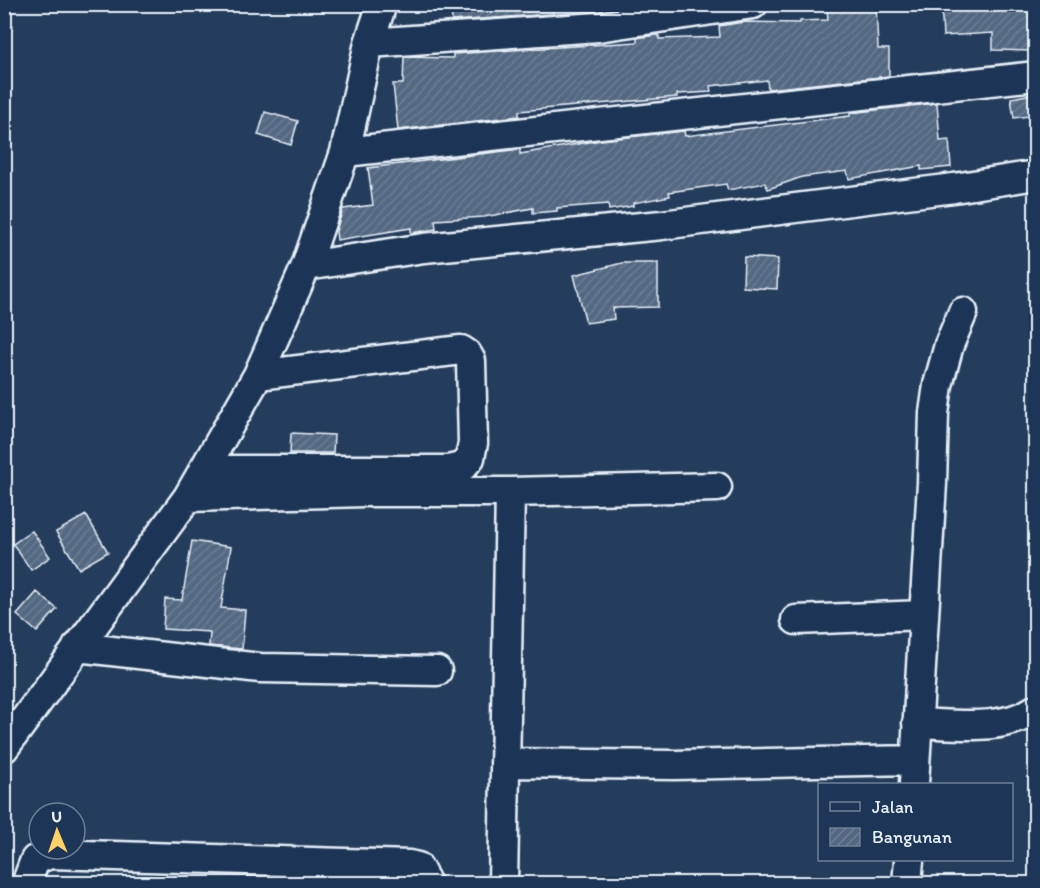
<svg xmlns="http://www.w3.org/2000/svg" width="1040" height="888" viewBox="0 0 1040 888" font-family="Itim,sans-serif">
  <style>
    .building { fill: url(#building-hatch); stroke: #e8f1f8; stroke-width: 1.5 }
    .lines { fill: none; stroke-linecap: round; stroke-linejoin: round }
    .minor-casing { stroke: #e8f1f8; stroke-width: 33 }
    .minor { stroke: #1d3557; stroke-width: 28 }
  </style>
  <defs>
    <pattern id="building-hatch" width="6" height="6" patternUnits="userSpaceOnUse" patternTransform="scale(1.5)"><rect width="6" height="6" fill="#536782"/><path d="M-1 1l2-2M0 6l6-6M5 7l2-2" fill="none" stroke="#6c7d94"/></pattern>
  </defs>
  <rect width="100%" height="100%" fill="#253d5d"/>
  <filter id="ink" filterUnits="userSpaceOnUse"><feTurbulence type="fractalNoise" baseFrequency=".0167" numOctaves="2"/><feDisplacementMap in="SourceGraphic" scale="12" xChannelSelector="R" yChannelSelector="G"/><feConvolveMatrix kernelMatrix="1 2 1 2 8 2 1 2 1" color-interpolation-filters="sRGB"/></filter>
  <g filter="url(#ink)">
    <path class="building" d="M451,4H553V14L452,21Z
      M853,4H876L878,49H889V76L768,89L767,80L710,86L711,92L677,94V97L519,111V116L398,130L393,84H403L404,57L453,58V54L637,42V38L656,35H659V39L720,37L719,26L744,22L800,23V21L828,20L827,8L853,7Z
      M941,4H1035V51L993,50V33L943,36Z
      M1033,94L1035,115L1014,118L1011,98Z
      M937,103L940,141L949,140L951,167L921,170V166L849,179L847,171L802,177L768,189L765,183L728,190L726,184L669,192L670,196L633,203V206L609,210L608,204L557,208V211L533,213V208L484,217L435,220L436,229L411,233V228L337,240L336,231L343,209L373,205L368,168L520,149V154L601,140L684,131L685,136L850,116V113Z
      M265,112L298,121L291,145L258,135Z
      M744,257L778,259L777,289L743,287Z
      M622,263H658V307L613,308L614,319L586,323L574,275Z
      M291,433L334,435L333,453H290Z
      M86,515L108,552L79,569L56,532Z
      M32,531L50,557L31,570L13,544Z
      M192,541L231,547L221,608L245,610L242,649L209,646L210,632L163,629L165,599L182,600Z
      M37,592L57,609L37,632L17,615Z"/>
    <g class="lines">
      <g class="minor-casing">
        <path id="minor" d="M369,43L598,27L753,4
          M345,152L1036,76
          M306,266L424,248L662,225L954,188L1036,175
          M203,470H448L462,467L470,458L473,443L471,361L467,354L461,350L258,375
          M510,492L717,487
          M188,497L365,492H510L503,884
          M796,620L924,615
          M77,647L260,668L437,671
          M917,723C954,724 1003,732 1036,709
          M4,748L188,497L258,375L306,266L345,152L369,43L382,4
          M505,763L674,765L915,760
          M914,784L932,483L934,413L938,385L949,345L963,312
          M26,884L35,860L50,854L410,865L418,867L427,884
          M907,884L909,860"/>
      </g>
      <use href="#minor" class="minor"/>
    </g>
  </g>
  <rect width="1040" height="888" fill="none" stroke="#1d3557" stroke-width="24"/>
  <rect x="12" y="12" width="1016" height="864" fill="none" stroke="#e8f1f8" stroke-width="2" filter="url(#ink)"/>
  <rect x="818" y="783" width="195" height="78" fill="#1d3557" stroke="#6e8097" stroke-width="1.5"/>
  <rect x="830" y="802" width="30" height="9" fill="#1d3557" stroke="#6e8097" stroke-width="1.5"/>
  <text x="872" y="813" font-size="18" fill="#e8f1f8">Jalan</text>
  <rect x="830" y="828" width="30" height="18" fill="url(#building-hatch)" stroke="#6e8097" stroke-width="1.5"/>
  <text x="872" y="843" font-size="18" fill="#e8f1f8">Bangunan</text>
  <g transform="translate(57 831) rotate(358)"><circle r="28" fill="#1d3557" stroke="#6e8097" stroke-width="1.5"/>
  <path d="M0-4.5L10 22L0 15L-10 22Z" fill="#ffd166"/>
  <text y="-9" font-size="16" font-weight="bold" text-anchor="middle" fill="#e8f1f8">U</text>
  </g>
</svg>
